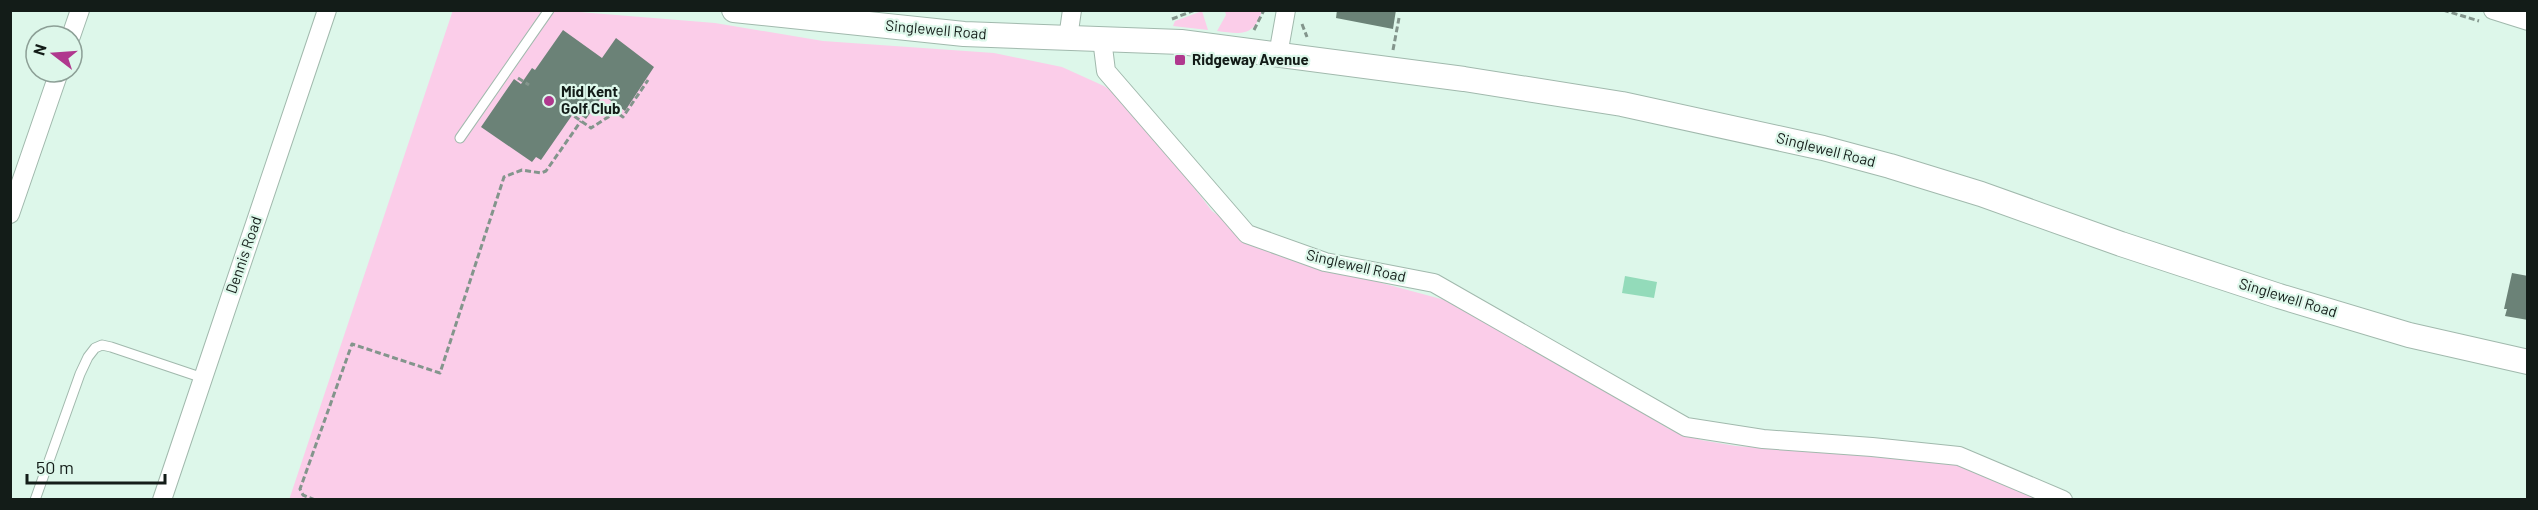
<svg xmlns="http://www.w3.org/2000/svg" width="2538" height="510" viewBox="0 0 2538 510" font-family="Barlow,sans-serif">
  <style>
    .green { fill: #fbcde9 }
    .water { fill: #93dbba }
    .building { fill: #6b8277 }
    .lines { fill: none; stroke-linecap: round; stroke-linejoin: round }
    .service-casing { stroke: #a1b9ad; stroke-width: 11 }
    .minor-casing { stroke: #a1b9ad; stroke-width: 20 }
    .tertiary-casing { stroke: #a1b9ad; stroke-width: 26 }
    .path { stroke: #83958c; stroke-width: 3; stroke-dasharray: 6 3; stroke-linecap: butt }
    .service { stroke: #fff; stroke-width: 9 }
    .minor { stroke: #fff; stroke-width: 18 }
    .tertiary { stroke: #fff; stroke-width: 24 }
    .poi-dot { fill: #b0388e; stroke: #ddf7ea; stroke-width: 2 }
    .labels { text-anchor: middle; stroke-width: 4.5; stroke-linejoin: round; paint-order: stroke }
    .street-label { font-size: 15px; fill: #131c18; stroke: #ddf7ea }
    .poi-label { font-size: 15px; font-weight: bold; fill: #131c18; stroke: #ddf7ea; text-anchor: start }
  </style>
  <rect width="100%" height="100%" fill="#ddf7ea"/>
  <path class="green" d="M453,10L567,11L715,23L823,41L994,53L1062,67L1104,86L1128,102L1212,211L1253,241L1326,268L1467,306L1669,429L1701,440L1736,446L1944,461L1982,470L2049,500H289Z
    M1202,11L1208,30L1173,26L1175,21Z
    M1225,11V10L1262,11C1254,37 1240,34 1217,31L1226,15Z"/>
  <path class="water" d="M1625,276L1657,282L1654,298L1622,293Z"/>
  <path class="building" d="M1337,10H1396L1393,29L1336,18Z
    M563,30L602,58L616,38L654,67L625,111L603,95L586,119L575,111L541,160L536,157L532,162L481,127L514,79L521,84L532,68L535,70Z
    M2512,273L2528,276V320L2505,316L2507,309H2504Z"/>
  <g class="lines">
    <g class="service-casing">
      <path id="service" d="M460,138L549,10
        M35,500L80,374L88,357L95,348L102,345L111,347L203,378"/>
    </g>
    <g class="minor-casing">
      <path id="minor" d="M2493,10L2528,21
        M71,36L80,10
        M1068,38L1072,10
        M1102,39L1106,71L1247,234L1325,262L1434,283L1686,427L1763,439L1872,447L1959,456L2063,500
        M1278,55L1286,10
        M10,214L59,72
        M162,500L327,10"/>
    </g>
    <g class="tertiary-casing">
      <path id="tertiary" d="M734,10L964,34L1181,42L1464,79L1622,104L1823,148L1890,166L1981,194L2121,244L2279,296L2409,335L2528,362"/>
    </g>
    <path class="path" d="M2443,10L2479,21
      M1172,19L1195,10
      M1302,24L1307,37
      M1254,30L1264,10
      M1393,50L1399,18
      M518,78L529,85
      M567,111L591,128L616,112L623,117L648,80
      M315,500L303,495L300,489L352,344L440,373L504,177L522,170L541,173L546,171L581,121"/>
    <use href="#service" class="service"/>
    <use href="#minor" class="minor"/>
    <use href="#tertiary" class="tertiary"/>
  </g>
  <g class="poi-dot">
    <rect x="1174" y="54" width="12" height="12" rx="3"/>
    <circle cx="549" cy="101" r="6"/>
  </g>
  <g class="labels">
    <g class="street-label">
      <text transform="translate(936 30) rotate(5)" y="5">Singlewell Road</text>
      <text transform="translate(1826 150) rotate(14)" y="5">Singlewell Road</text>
      <text transform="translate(244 255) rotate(-71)" y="5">Dennis Road</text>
      <text transform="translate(1356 266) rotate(13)" y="5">Singlewell Road</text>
      <text transform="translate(2288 298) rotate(17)" y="5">Singlewell Road</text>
    </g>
    <g class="poi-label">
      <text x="1192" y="65">Ridgeway Avenue</text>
      <text x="561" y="97">Mid Kent<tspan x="561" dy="17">Golf Club</tspan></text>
    </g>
  </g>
  <rect width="2538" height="510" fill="none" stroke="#131c18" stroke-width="24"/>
  <g transform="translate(54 54) rotate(287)"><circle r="28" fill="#ddf7ea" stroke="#8c9f96" stroke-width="1.5"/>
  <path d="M0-4.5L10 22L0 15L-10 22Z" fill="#b0388e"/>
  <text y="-9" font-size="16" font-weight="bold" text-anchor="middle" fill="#131c18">N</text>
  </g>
  <path d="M27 474v9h138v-9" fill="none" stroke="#131c18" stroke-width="3"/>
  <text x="36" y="474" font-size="18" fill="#131c18" stroke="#ddf7ea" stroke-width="4.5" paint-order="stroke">50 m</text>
</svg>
